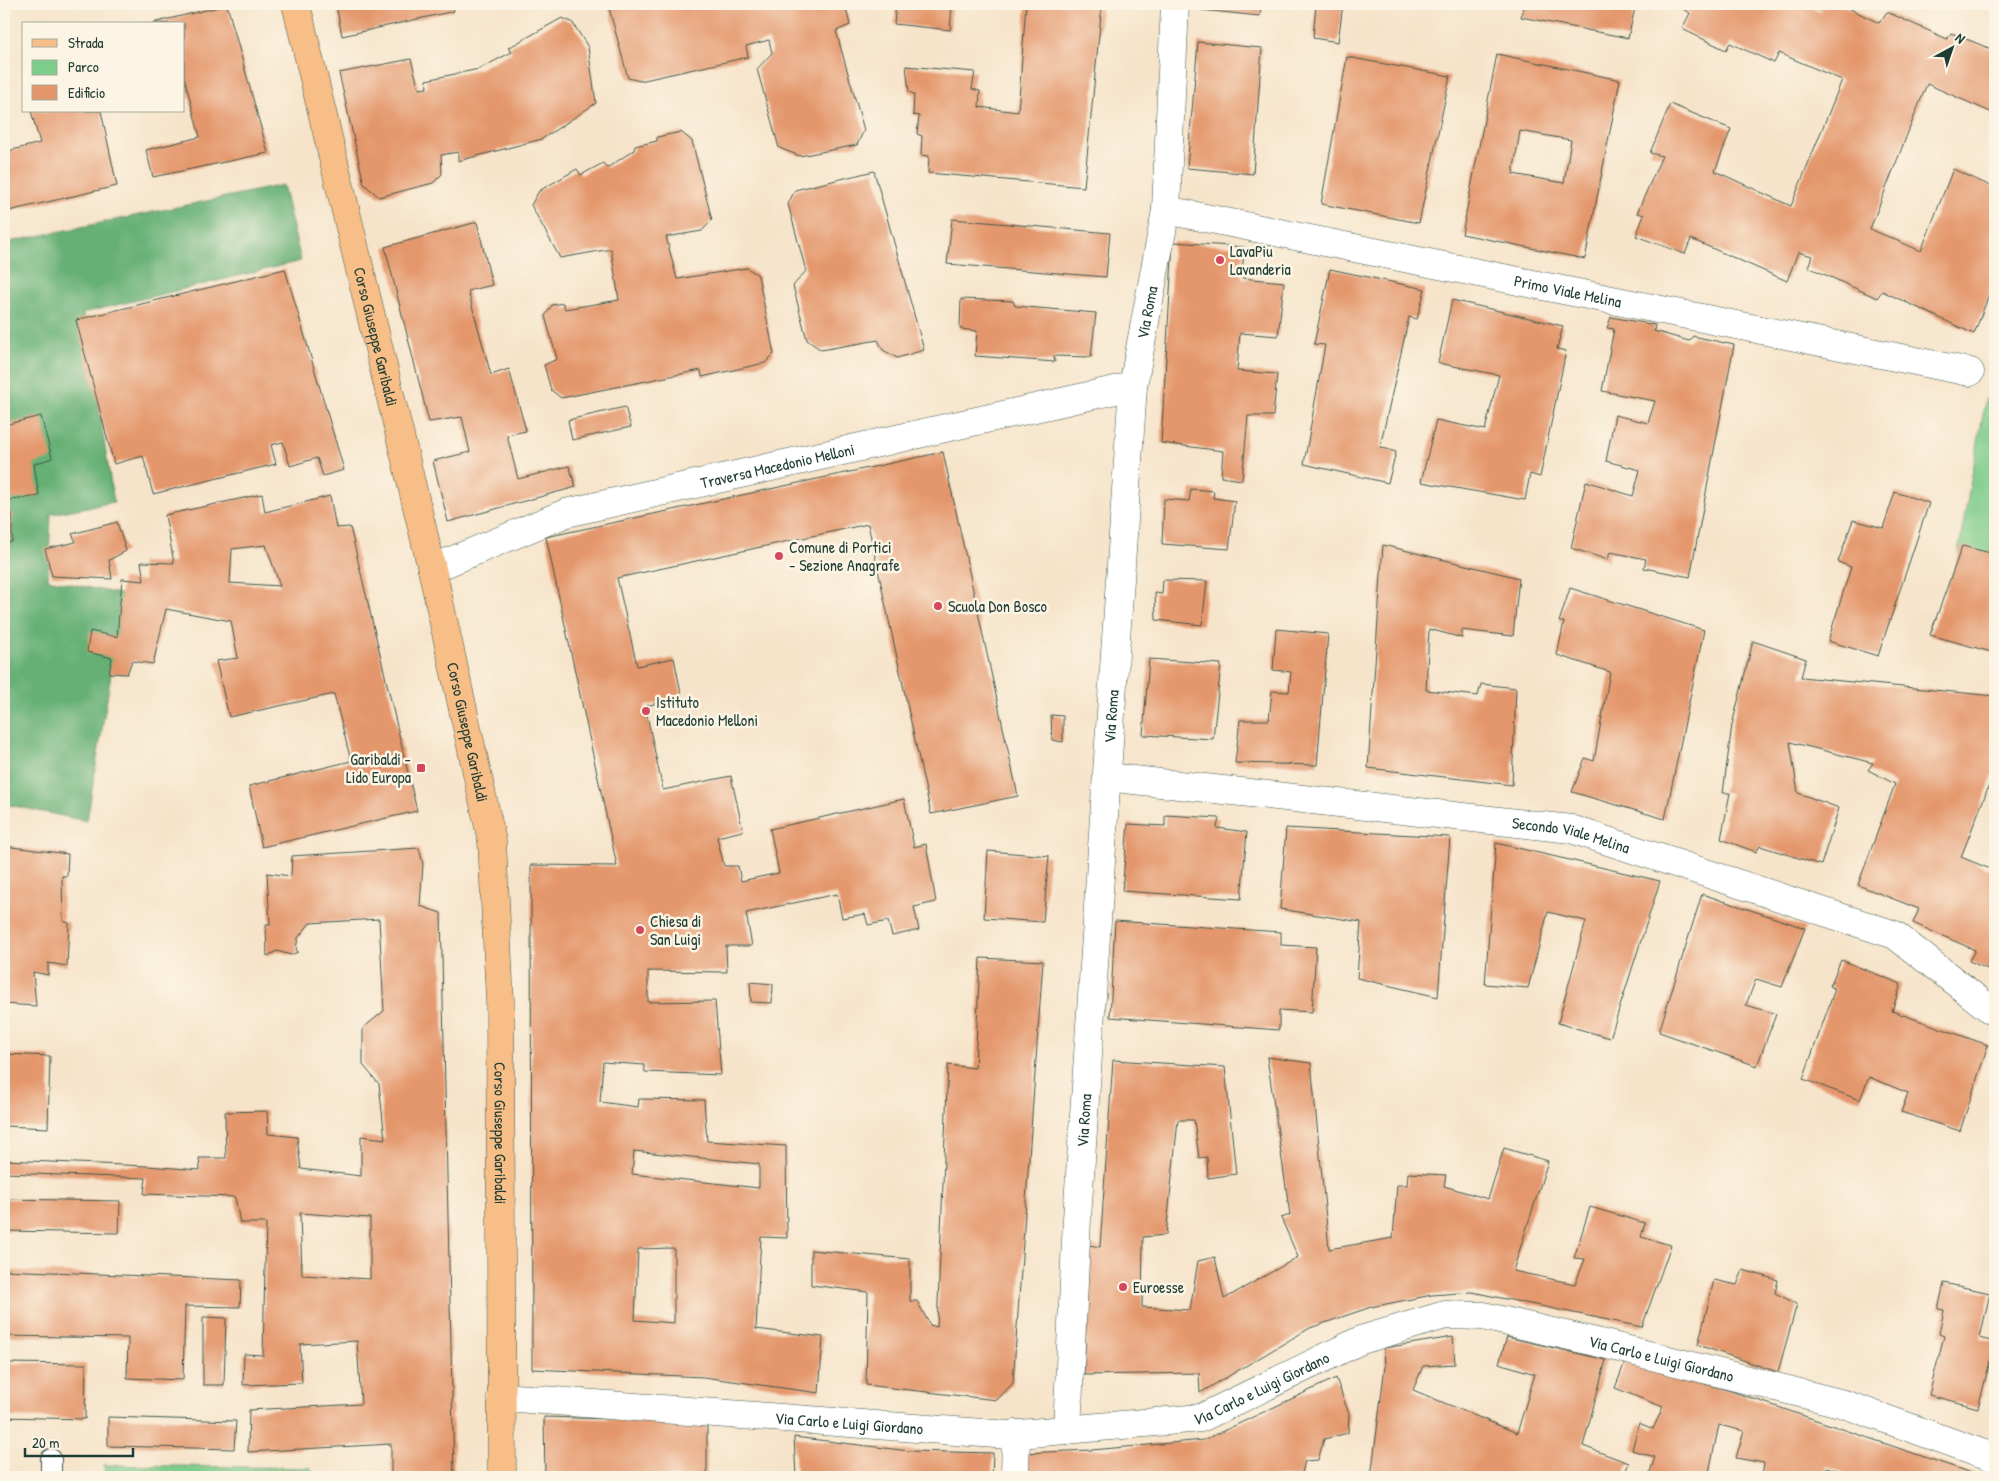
<svg xmlns="http://www.w3.org/2000/svg" width="1999" height="1481" viewBox="0 0 1999 1481" font-family="'Patrick Hand',sans-serif">
  <style>
    .green { fill: #7ecc8a; stroke: #4e845f }
    .forest { fill: #66b076; stroke: #427655 }
    .building { fill: #e4976c; fill-rule: evenodd }
    .lines { fill: none; stroke-linecap: round; stroke-linejoin: round }
    .service-casing { stroke: #3f564a; stroke-width: 22 }
    .minor-casing { stroke: #3f564a; stroke-width: 29 }
    .primary-casing { stroke: #3f564a; stroke-width: 29 }
    .service { stroke: #fff; stroke-width: 20 }
    .minor { stroke: #fff; stroke-width: 28 }
    .primary { stroke: #f7be87; stroke-width: 28 }
    .poi-dot { fill: #d1495b; stroke: #fcf5e5; stroke-width: 2 }
    .labels { text-anchor: middle; stroke-width: 5; stroke-linejoin: round; paint-order: stroke }
    .poi-label { font-size: 16px; fill: #1f3d34; stroke: #fcf5e5; text-anchor: start }
    .street-label { font-size: 16px; fill: #1f3d34; stroke: #fcf5e5 }
  </style>
  <rect width="100%" height="100%" fill="#fcf5e5"/>
  <filter id="ink" filterUnits="userSpaceOnUse"><feTurbulence type="fractalNoise" baseFrequency=".02" numOctaves="2"/><feDisplacementMap in="SourceGraphic" scale="10" xChannelSelector="R" yChannelSelector="G"/><feConvolveMatrix kernelMatrix="1 2 1 2 8 2 1 2 1" color-interpolation-filters="sRGB"/></filter>
  <filter id="wash" filterUnits="userSpaceOnUse"><feTurbulence type="fractalNoise" baseFrequency=".0096" numOctaves="4" result="noise"/><feDisplacementMap in="SourceGraphic" scale="20" xChannelSelector="R" yChannelSelector="G"/><feGaussianBlur stdDeviation="1.12" result="paint"/><feColorMatrix in="noise" values="0 0 0 0 0 0 0 0 0 0 0 0 0 0 0 0 0 1.4 0 .05"/><feComposite in="paint" operator="in"/></filter>
  <g filter="url(#wash)">
    <rect width="100%" height="100%" fill="#f6e4ca"/>
    <path class="green" d="M1986,398L1995,400V560L1958,553Z
      M104,1465L311,1468L313,1477H105Z"/>
    <path class="forest" d="M283,185L301,261L83,313L114,502L51,514L48,579L124,595L87,821L4,804V243Z"/>
    <g id="blocks">
      <path class="building" d="M336,4H452L454,11L342,36Z
        M611,4H845L850,25L836,31L864,130L857,145L800,156L779,148L757,69L772,53L769,40L746,46L748,57L640,81L628,78L609,8Z
        M896,4H952L950,30L894,24Z
        M1026,4H1102L1084,187L928,173L929,156L921,155L922,136L917,134L919,116L913,115L914,94L909,92L906,66L975,72L972,89L980,91L979,107L1018,112Z
        M1201,4H1261L1260,16L1201,10Z
        M1316,4H1343L1338,42L1313,38Z
        M1512,4H1636L1628,38L1521,17L1524,7Z
        M1680,4H1805L1820,11L1824,4H1840L1879,23L1887,12L1947,39L1951,33L1994,50L1995,47V114L1927,84L1870,229L1921,251L1953,169L1995,188V279L1974,334L1882,291L1877,298L1808,267L1812,256L1798,252L1787,281L1691,239L1685,254L1636,236L1644,215L1637,213L1662,156L1650,153L1670,104L1731,129L1715,171L1791,206L1842,80L1779,53L1774,63L1730,43L1726,50L1682,29L1690,13L1679,7Z
        M227,5L268,153L153,177L146,150L200,137L184,77V24L152,23Z
        M562,18L572,22L588,47L596,103L542,139L458,161V152L441,155L442,174L433,183L379,197L364,184L339,73L411,59L419,89L427,88L426,80L479,69L512,52L508,48Z
        M1198,42L1262,48L1253,174L1187,168Z
        M1497,54L1620,80L1585,259L1462,234ZM1520,131L1571,140L1564,183L1513,174Z
        M1347,57L1450,76L1419,223L1321,204Z
        M31,111H101L117,186L4,212V152L40,143Z
        M681,132L692,141L712,220L702,231L666,237L677,279L747,268L758,275L774,354L765,363L702,377L701,370L561,398L551,390L544,365L557,359L545,316L552,305L563,303L565,309L619,300L611,249L560,258L531,205L539,191L577,169L581,175L603,163L607,168L634,150L635,146L657,141V137Z
        M874,171L924,350L897,358L883,350L878,340L821,350L807,340L793,286L806,271L788,204L795,190Z
        M952,219L1110,233L1106,277L947,264Z
        M477,222L492,285L468,291L491,375L509,369L526,431L507,435L518,479L569,466L576,487L448,522L433,461L470,452L462,417L429,422L385,247Z
        M1173,242L1244,247L1242,278L1284,282L1278,336L1240,333L1237,371L1277,374L1273,416H1248L1242,480L1221,477L1223,451L1161,443Z
        M285,269L344,470L323,476L317,458L290,466L283,442L271,445L276,464L153,494L143,456L114,464L76,320Z
        M1330,269L1425,289L1417,319L1409,317L1380,447L1396,452L1388,483L1304,464L1325,345L1314,344Z
        M961,299L1013,301L1015,306L1096,313L1091,357L1054,356L1055,362L975,356L977,331L960,329Z
        M1452,300L1563,326L1557,349L1566,351L1540,477L1530,474L1525,500L1421,482L1436,420L1485,430L1499,375L1438,363Z
        M1611,317L1655,325L1654,331L1689,341L1693,336L1734,345L1690,577L1644,568L1646,559L1610,552L1608,560L1571,548L1586,481L1633,496L1640,470L1606,461L1615,415L1648,423L1655,401L1602,391L1614,329L1607,328Z
        M625,407L631,427L572,440L568,420Z
        M41,416L52,458L34,464L39,496L4,501V425Z
        M943,452L1018,796L931,814L868,524L617,578L637,666L674,658L682,698L645,706L663,790L731,776L743,831L717,837L724,866H738L741,881L779,873L770,829L904,799L914,847L926,844L936,902L914,907L919,930L892,936L888,921L868,925L865,914L842,918L837,894L746,913L752,946H726L727,972L648,971V1002L715,1001L721,1075L645,1072L644,1065L603,1062L600,1102L638,1107L639,1099L704,1100L707,1141L786,1146L787,1238L761,1237L756,1329L823,1337L819,1393L703,1377L532,1369L531,865L617,866L546,537ZM634,1151L759,1164V1188L632,1174ZM674,1248V1323L635,1320L638,1249Z
        M1191,489L1214,491L1213,498L1235,501L1229,549L1162,544L1164,499L1189,501Z
        M1895,492L1929,503L1878,656L1828,641L1851,567L1838,562L1853,520L1883,528Z
        M262,494L265,512L330,496L336,528L350,527L417,811L262,847L249,786L351,761L334,694L229,717L216,661L238,658L231,621L166,609L153,664L132,661L127,674L109,673L112,658L87,652L90,631L117,637L122,579L144,581L141,562L174,563L165,515ZM266,545L280,586L230,583L232,549Z
        M12,513V542H4V514Z
        M117,522L126,551L109,560L112,579L52,576L45,549L76,542L72,534Z
        M1383,545L1519,578L1513,636L1462,630V638L1429,629L1426,690L1478,696L1481,684L1516,688L1512,785L1368,768Z
        M1962,546L1995,554V653L1930,635Z
        M1163,580L1207,581L1202,625L1156,620L1155,593L1162,594Z
        M1570,588L1704,630L1665,819L1572,792L1585,758L1594,761L1610,672L1557,655L1564,622H1559Z
        M1276,629L1328,634L1317,765L1235,763L1240,720H1269L1272,691L1289,692L1291,672L1273,670Z
        M1753,641L1806,659L1801,677L1995,696V770L1961,857L1995,871V972L1969,961L1975,950L1913,923L1919,909L1858,885L1895,784L1868,770L1873,763L1790,742L1798,793L1839,808L1821,865L1760,846L1756,852L1721,839L1730,793H1723L1732,725Z
        M1149,659L1221,664L1213,739L1143,735Z
        M1051,715L1063,716V742L1052,740Z
        M1165,815L1219,818L1217,828L1247,832L1241,899L1122,891L1128,824L1165,826Z
        M1286,828L1450,837L1438,997L1357,978L1361,922L1280,909Z
        M1496,843L1660,881L1610,1038L1558,1023L1586,921L1548,912L1528,988L1485,984Z
        M4,846L68,854L67,876H62L63,921L69,923L67,966L48,963V975L33,972L36,1006L4,1004Z
        M419,848L423,864L420,906L441,913L454,1477H391V1444L248,1452L249,1410L361,1404L357,1341L300,1344L302,1383L243,1385L244,1354L263,1355L266,1223H240L235,1197L144,1194L146,1178L4,1173V1160L147,1166L200,1170L199,1158H226L225,1112L267,1111L268,1134L297,1137L301,1169L361,1176V1136L385,1139L379,1084L363,1065V1028L384,1011L379,919L310,923L298,938L296,949L298,952L291,955L277,951L267,956L266,925H270L267,873L291,876L292,856ZM300,1213L370,1218V1279L302,1275Z
        M988,851L1049,856L1043,922L984,918Z
        M1702,894L1805,928L1782,987L1756,979L1746,1005L1776,1014L1757,1066L1659,1032Z
        M1115,921L1281,932V945L1316,947L1312,1012L1279,1010V1030L1110,1017Z
        M980,958L1043,961L1013,1383L997,1400L866,1385L868,1292L811,1285V1250L910,1259V1301H917L930,1325L937,1327L948,1065L975,1068Z
        M1841,960L1901,984L1892,1011L1988,1045L1960,1131L1901,1112L1908,1093L1869,1077L1860,1100L1803,1079L1835,989L1830,986Z
        M750,982L773,984L772,1003L751,1002Z
        M4,1054L50,1056L48,1128L4,1126Z
        M1267,1057L1311,1063L1329,1249L1393,1238L1397,1185H1407L1408,1173L1446,1175L1444,1186L1488,1199L1504,1148L1548,1161L1513,1271L1575,1284L1585,1259L1574,1258L1590,1207L1645,1223L1641,1237L1671,1245L1642,1327L1472,1292L1432,1295L1371,1307L1310,1328L1200,1393L1199,1373L1084,1375L1089,1245L1100,1247L1113,1060L1225,1067L1236,1174L1208,1178L1207,1157L1199,1158L1194,1120H1178L1166,1235L1143,1237L1142,1307L1190,1310L1198,1261L1215,1257L1224,1299L1298,1257L1281,1218L1290,1215Z
        M4,1199L120,1201L119,1233L4,1231Z
        M4,1270L241,1280L240,1307L185,1306L183,1380L127,1378L128,1338L4,1336Z
        M1743,1270L1778,1280L1775,1293L1797,1304L1778,1372L1698,1345L1714,1280L1737,1285Z
        M1944,1283L1990,1293L1980,1338L1995,1342L1978,1408L1929,1395L1944,1336L1939,1334L1944,1310L1938,1309Z
        M203,1317L226,1318L224,1385H203Z
        M1453,1337L1455,1364L1423,1366L1413,1390L1517,1433L1535,1374L1499,1363L1507,1337L1606,1360L1583,1446L1629,1463L1623,1477H1371L1385,1366L1384,1348Z
        M1625,1362L1731,1391L1983,1477H1858L1827,1467L1825,1477H1762L1764,1463L1736,1458L1744,1431L1719,1425L1708,1477H1655L1649,1475L1655,1457L1632,1450L1639,1423L1653,1429L1663,1407L1615,1388Z
        M4,1363L86,1364L85,1419L4,1417Z
        M1336,1378L1349,1414L1348,1433L1324,1439L1318,1460L1305,1461L1301,1477L1279,1476L1276,1477H1021L1022,1453L1092,1450L1204,1440Z
        M108,1417L236,1421L234,1449L108,1446Z
        M544,1417L707,1422V1477H545Z
        M1995,1425V1446L1989,1444Z
        M794,1437L909,1451L993,1453L992,1477H796Z"/>
    </g>
  </g>
  <g filter="url(#ink)">
    <use href="#blocks" fill-opacity="0" stroke="#3f564a" stroke-width="1"/>
    <g class="lines">
      <g class="service-casing">
        <path id="service" d="M51,1459V1477"/>
      </g>
      <g class="minor-casing">
        <g id="minor">
          <path id="s1" d="M1166,210L1970,372"/>
          <path id="s2" d="M432,569L566,513L1133,386"/>
          <path id="s3" d="M1107,777L1571,829L1895,935L1995,1013"/>
          <path id="s4" d="M501,1397L1009,1435L1201,1418L1361,1340L1445,1315L1483,1316L1600,1343L1844,1404L1995,1458"/>
          <path id="s5" d="M1067,1430L1077,1219L1133,386L1166,210L1175,4"/>
          <path d="M1015,1477L1016,1434"/>
        </g>
      </g>
      <g class="primary-casing">
        <g id="primary">
          <path id="s6" d="M296,4L432,569L492,841L500,1001L502,1477"/>
        </g>
      </g>
      <use href="#service" class="service"/>
      <use href="#minor" class="minor"/>
      <use href="#primary" class="primary"/>
    </g>
  </g>
  <g class="poi-dot">
    <circle cx="1220" cy="260" r="5"/>
    <circle cx="779" cy="556" r="5"/>
    <circle cx="938" cy="606" r="5"/>
    <circle cx="646" cy="711" r="5"/>
    <rect x="416" y="763" width="10" height="10" rx="2.5"/>
    <circle cx="640" cy="930" r="5"/>
    <circle cx="1123" cy="1287" r="5"/>
  </g>
  <g class="labels">
    <g class="poi-label">
      <text x="1230" y="257">LavaPiu<tspan x="1230" dy="18">Lavanderia</tspan></text>
      <text x="789" y="553">Comune di Portici<tspan x="789" dy="18">- Sezione Anagrafe</tspan></text>
      <text x="948" y="612">Scuola Don Bosco</text>
      <text x="656" y="708">Istituto<tspan x="656" dy="18">Macedonio Melloni</tspan></text>
      <text x="411" y="765" text-anchor="end">Garibaldi -<tspan x="411" dy="18">Lido Europa</tspan></text>
      <text x="650" y="927">Chiesa di<tspan x="650" dy="18">San Luigi</tspan></text>
      <text x="1133" y="1293">Euroesse</text>
    </g>
    <g class="street-label">
      <text dy="6" stroke="none"><textPath href="#s1" startOffset="410">Primo Viale Melina</textPath></text>
      <text dy="6" stroke="none"><textPath href="#s5" startOffset="1121">Via Roma</textPath></text>
      <text dy="6" stroke="none"><textPath href="#s6" startOffset="342">Corso Giuseppe Garibaldi</textPath></text>
      <text dy="6" stroke="none"><textPath href="#s2" startOffset="362">Traversa Macedonio Melloni</textPath></text>
      <text dy="6" stroke="none"><textPath href="#s5" startOffset="715">Via Roma</textPath></text>
      <text dy="6" stroke="none"><textPath href="#s6" startOffset="748">Corso Giuseppe Garibaldi</textPath></text>
      <text dy="6" stroke="none"><textPath href="#s3" startOffset="468">Secondo Viale Melina</textPath></text>
      <text dy="6" stroke="none"><textPath href="#s5" startOffset="310">Via Roma</textPath></text>
      <text dy="6" stroke="none"><textPath href="#s6" startOffset="1152">Corso Giuseppe Garibaldi</textPath></text>
      <text dy="6" stroke="none"><textPath href="#s4" startOffset="1189">Via Carlo e Luigi Giordano</textPath></text>
      <text dy="6" stroke="none"><textPath href="#s4" startOffset="769">Via Carlo e Luigi Giordano</textPath></text>
      <text dy="6" stroke="none"><textPath href="#s4" startOffset="349">Via Carlo e Luigi Giordano</textPath></text>
    </g>
  </g>
  <rect width="1999" height="1481" fill="none" stroke="#fcf5e5" stroke-width="20"/>
  <rect x="22" y="22" width="162" height="90" fill="#fcf5e5" stroke="#a4ab9e"/>
  <rect x="32" y="39" width="25" height="8" fill="#f7be87" stroke="#a4ab9e"/>
  <text x="68" y="48" font-size="15" fill="#1f3d34">Strada</text>
  <rect x="32" y="60" width="25" height="15" fill="#7ecc8a" stroke="#a4ab9e"/>
  <text x="68" y="72" font-size="15" fill="#1f3d34">Parco</text>
  <rect x="32" y="85" width="25" height="15" fill="#e4976c" stroke="#a4ab9e"/>
  <text x="68" y="98" font-size="15" fill="#1f3d34">Edificio</text>
  <g transform="translate(1952 48) rotate(40)" stroke="#fcf5e5" stroke-width="4" paint-order="stroke">
  <path d="M0-4L9 19L0 12L-9 19Z" fill="#1f3d34"/>
  <text y="-8" font-size="14" font-weight="bold" text-anchor="middle" fill="#1f3d34">N</text>
  </g>
  <path d="M25 1448v8h108v-8" fill="none" stroke="#1f3d34" stroke-width="2.5"/>
  <text x="32" y="1448" font-size="15" fill="#1f3d34" stroke="#fcf5e5" stroke-width="4" paint-order="stroke">20 m</text>
</svg>
